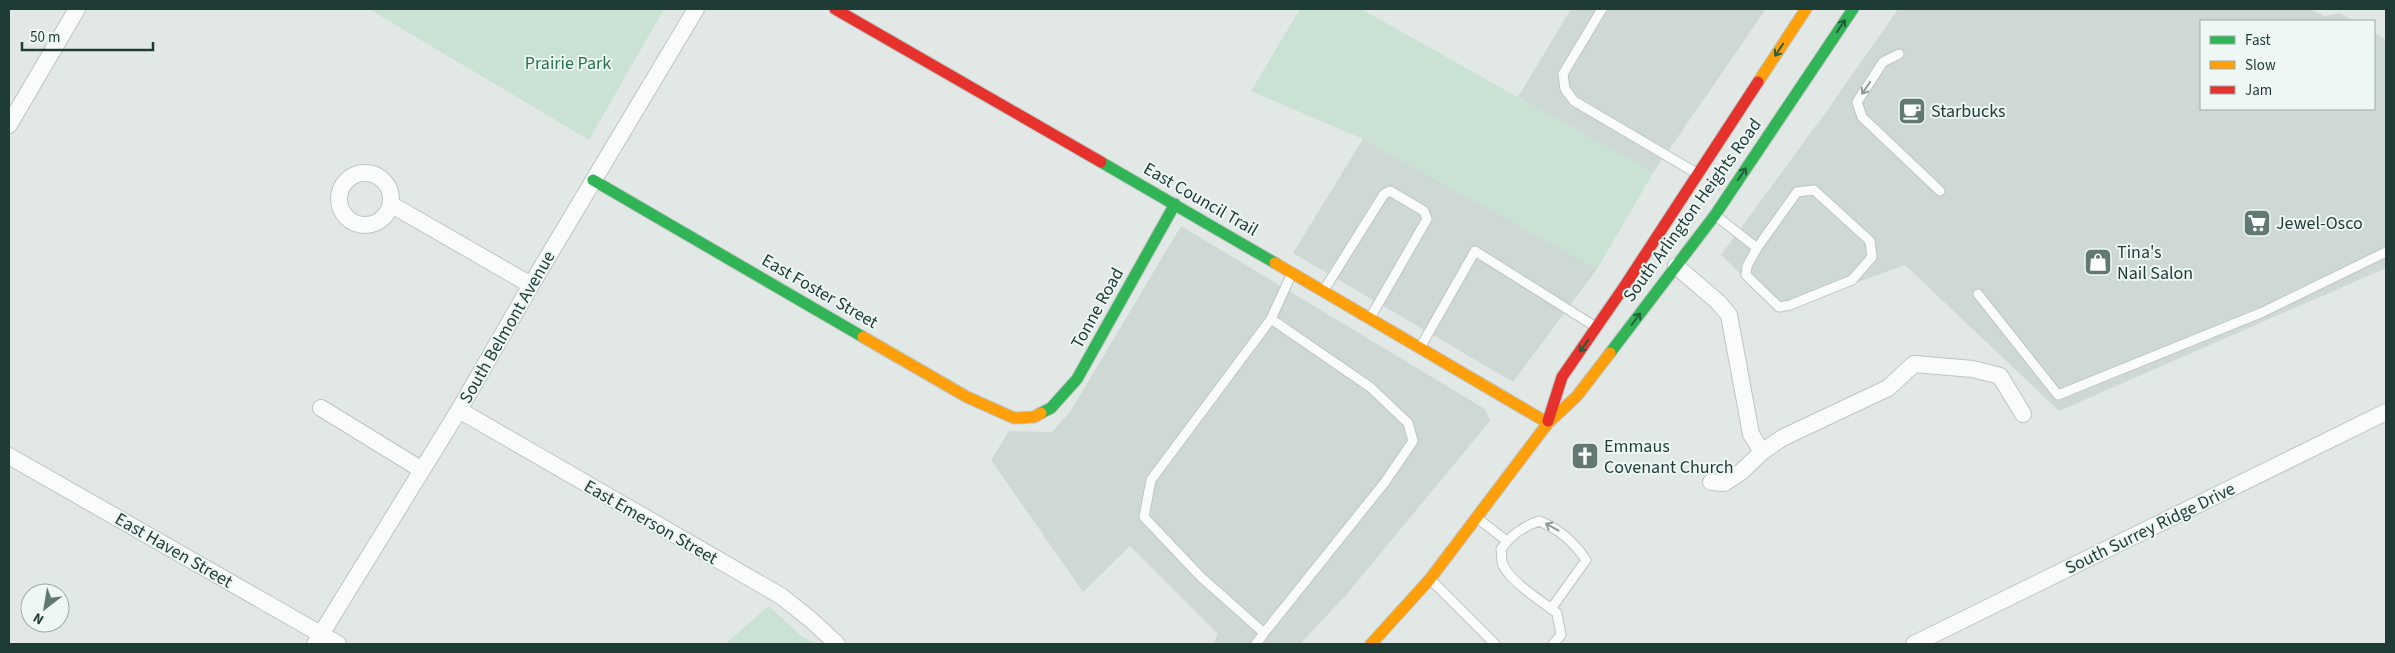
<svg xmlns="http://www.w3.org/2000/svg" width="2395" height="653" viewBox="0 0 2395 653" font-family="'Source Sans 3',sans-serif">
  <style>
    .built { fill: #ced9d5 }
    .green { fill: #c9e2d3 }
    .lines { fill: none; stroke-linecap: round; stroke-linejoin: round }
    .lane-casing { stroke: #bec5c2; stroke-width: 11 }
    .street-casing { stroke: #bec5c2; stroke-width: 18 }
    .fast-casing { stroke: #bdc5c3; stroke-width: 13 }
    .slow-casing { stroke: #bdc5c3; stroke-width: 13 }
    .jam-casing { stroke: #bdc5c3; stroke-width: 13 }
    .lane { stroke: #fafcfb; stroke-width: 9 }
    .street { stroke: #fafcfb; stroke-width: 16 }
    .fast { stroke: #30b455; stroke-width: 11 }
    .slow { stroke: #ff9f0a; stroke-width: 11 }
    .jam { stroke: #e5322d; stroke-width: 11 }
    .oneway { stroke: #235f3f }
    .oneway2 { stroke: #8c9c98 }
    .labels { text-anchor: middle; stroke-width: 4; stroke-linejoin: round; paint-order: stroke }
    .park-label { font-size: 18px; fill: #26744c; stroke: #eef7f4 }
    .poi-label { font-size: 18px; fill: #1e3b36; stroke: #eef7f4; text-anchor: start }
    .street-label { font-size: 18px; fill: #1e3b36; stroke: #eef7f4 }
  </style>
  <rect width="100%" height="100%" fill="#e1e8e5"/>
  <path class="built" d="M1571,9H1766L1653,173L1518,97Z
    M1898,9H2311L2324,16L2340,13L2354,21H2201V109H2374V33L2386,40V268L2059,411L1905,265L1778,311L1721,255L1826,112Z
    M1363,139L1597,269L1513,382L1293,253Z
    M1181,226L1485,409L1490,421L1346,595L1300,644H1213L1218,634L1130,546L1083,592L991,460L1009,431L1052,432L1070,412Z"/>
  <path class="green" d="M369,9H664L589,140Z
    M1300,9H1361L1653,173L1597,269L1363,139L1251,91Z
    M769,606L800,635L815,644H725Z"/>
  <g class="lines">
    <g class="lane-casing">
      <path id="lane" d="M1602,9L1563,74L1565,89L1574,101L1698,174
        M1899,54L1883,62L1857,102L1862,117L1940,191
        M1715,215L1757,248L1797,192L1814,190L1870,241L1872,257L1852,280L1790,305L1779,307L1746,275L1747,266L1757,248
        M1324,290L1384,194L1390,191L1424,211L1427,219L1370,318
        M1978,294L2058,395L2263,312L2386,252
        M1421,346L1475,251L1596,327
        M1477,518L1507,541
        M1431,580L1495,644
        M1551,609L1586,560C1574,542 1560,529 1539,521C1522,527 1511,535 1501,549C1502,554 1501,561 1503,565C1511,582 1541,601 1557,613L1561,635L1553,644
        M1264,633L1385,482L1413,441L1408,423L1370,387L1271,319
        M1256,644L1264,633L1201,577L1144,517L1151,480L1271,319L1292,273"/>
    </g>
    <g class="street-casing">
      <path id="street" d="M9,125L77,9
        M339 199a26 26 0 1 1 52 0a26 26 0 1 1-52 0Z
        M392,205L531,285
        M1676,266L1718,302L1729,315L1751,434L1762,452
        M321,408L422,470
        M459,410L781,596L810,619L837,644
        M9,456L338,644
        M1711,482L1724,483L1741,472L1762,452L1782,438L1888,388L1914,364L1973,369L2000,376L2023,414
        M315,644L459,410L531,285L696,9
        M1914,644L2386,412"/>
    </g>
    <g class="fast-casing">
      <path id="fast" d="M1101,162L1275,263
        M593,180L863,337
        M1610,353L1715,215L1853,9
        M1041,413L1051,408L1077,379L1175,204"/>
    </g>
    <g class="slow-casing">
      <path id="slow" d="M1758,82L1806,9
        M1275,263L1548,423
        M863,337L967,397L1014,418L1034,417L1041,413
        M1371,644L1430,579L1548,423L1577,396L1610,353"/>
    </g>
    <g class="jam-casing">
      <path id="jam" d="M835,9L1101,162
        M1548,421L1562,377L1624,287L1758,82"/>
    </g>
    <use href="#lane" class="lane"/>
    <use href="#street" class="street"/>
    <use href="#fast" class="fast"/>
    <use href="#slow" class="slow"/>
    <use href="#jam" class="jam"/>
  </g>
  <defs><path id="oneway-shaft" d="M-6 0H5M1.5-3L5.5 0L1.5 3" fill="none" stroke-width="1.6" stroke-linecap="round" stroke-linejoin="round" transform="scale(1.25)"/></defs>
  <g class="oneway">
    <use href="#oneway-shaft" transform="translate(1841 26) rotate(-56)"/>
    <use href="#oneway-shaft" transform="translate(1779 50) rotate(123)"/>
    <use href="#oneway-shaft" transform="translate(1742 174) rotate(-56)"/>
    <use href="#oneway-shaft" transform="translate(1636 319) rotate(-53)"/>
    <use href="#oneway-shaft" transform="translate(1584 346) rotate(125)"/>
  </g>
  <g class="oneway2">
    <use href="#oneway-shaft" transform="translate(1866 88) rotate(124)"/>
    <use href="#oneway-shaft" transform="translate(1552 527) rotate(-151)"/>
  </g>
  <defs>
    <g id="cafe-square" transform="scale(1.4375)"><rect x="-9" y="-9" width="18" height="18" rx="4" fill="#627873" stroke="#eef7f4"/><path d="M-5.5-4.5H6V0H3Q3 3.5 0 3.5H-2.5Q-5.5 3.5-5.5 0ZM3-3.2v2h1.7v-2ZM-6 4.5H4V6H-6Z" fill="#fff"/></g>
    <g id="supermarket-square" transform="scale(1.4375)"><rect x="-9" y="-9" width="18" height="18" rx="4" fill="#627873" stroke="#eef7f4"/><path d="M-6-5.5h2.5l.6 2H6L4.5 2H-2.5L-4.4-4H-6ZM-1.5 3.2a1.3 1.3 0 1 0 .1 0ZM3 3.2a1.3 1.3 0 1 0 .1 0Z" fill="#fff"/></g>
    <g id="shop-square" transform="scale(1.4375)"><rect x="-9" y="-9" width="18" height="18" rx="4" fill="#627873" stroke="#eef7f4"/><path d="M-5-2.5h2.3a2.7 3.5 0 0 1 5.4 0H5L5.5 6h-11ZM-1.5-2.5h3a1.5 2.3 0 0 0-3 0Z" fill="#fff"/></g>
    <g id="church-square" transform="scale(1.4375)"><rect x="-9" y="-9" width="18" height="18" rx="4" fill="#627873" stroke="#eef7f4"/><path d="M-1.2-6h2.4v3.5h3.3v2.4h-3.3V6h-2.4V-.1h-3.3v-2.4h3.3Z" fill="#fff"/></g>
  </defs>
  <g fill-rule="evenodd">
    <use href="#cafe-square" x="1912" y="111"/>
    <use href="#supermarket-square" x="2257" y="223"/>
    <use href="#shop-square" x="2098" y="262"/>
    <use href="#church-square" x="1585" y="456"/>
  </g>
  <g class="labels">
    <g class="park-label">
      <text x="568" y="69">Prairie Park</text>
    </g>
    <g class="poi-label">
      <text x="1931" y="117">Starbucks</text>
      <text x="2276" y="229">Jewel-Osco</text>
      <text x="2117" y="258">Tina's<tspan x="2117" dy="21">Nail Salon</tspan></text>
      <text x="1604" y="452">Emmaus<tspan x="1604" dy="21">Covenant Church</tspan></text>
    </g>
    <g class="street-label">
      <text transform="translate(1201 199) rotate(30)" y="6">East Council Trail</text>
      <text transform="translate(1692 210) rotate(-54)" y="6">South Arlington Heights Road</text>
      <text transform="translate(820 291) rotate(30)" y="6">East Foster Street</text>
      <text transform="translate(1097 308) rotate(-61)" y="6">Tonne Road</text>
      <text transform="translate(507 327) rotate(-60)" y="6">South Belmont Avenue</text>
      <text transform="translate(651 522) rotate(30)" y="6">East Emerson Street</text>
      <text transform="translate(2150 528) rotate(-26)" y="6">South Surrey Ridge Drive</text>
      <text transform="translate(174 550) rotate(30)" y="6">East Haven Street</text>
    </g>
  </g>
  <rect width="2395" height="653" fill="none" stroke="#1e3b36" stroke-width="20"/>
  <rect x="2200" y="20" width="175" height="90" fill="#eef7f4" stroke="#9baca8"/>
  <rect x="2210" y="36" width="25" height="8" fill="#30b455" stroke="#9baca8"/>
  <text x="2245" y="45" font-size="15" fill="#1e3b36">Fast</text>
  <rect x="2210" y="61" width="25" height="8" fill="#ff9f0a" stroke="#9baca8"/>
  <text x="2245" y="70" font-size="15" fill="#1e3b36">Slow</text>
  <rect x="2210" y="86" width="25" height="8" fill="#e5322d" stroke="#9baca8"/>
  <text x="2245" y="95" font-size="15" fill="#1e3b36">Jam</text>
  <g transform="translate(45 608) rotate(211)"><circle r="24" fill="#eef7f4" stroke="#9baca8"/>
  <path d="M0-4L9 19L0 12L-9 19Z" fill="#627873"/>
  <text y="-8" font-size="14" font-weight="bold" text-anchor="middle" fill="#1e3b36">N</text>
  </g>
  <path d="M22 42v8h131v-8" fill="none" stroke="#1e3b36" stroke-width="2.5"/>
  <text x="30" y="42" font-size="15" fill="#1e3b36" stroke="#eef7f4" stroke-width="4" paint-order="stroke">50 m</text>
</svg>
